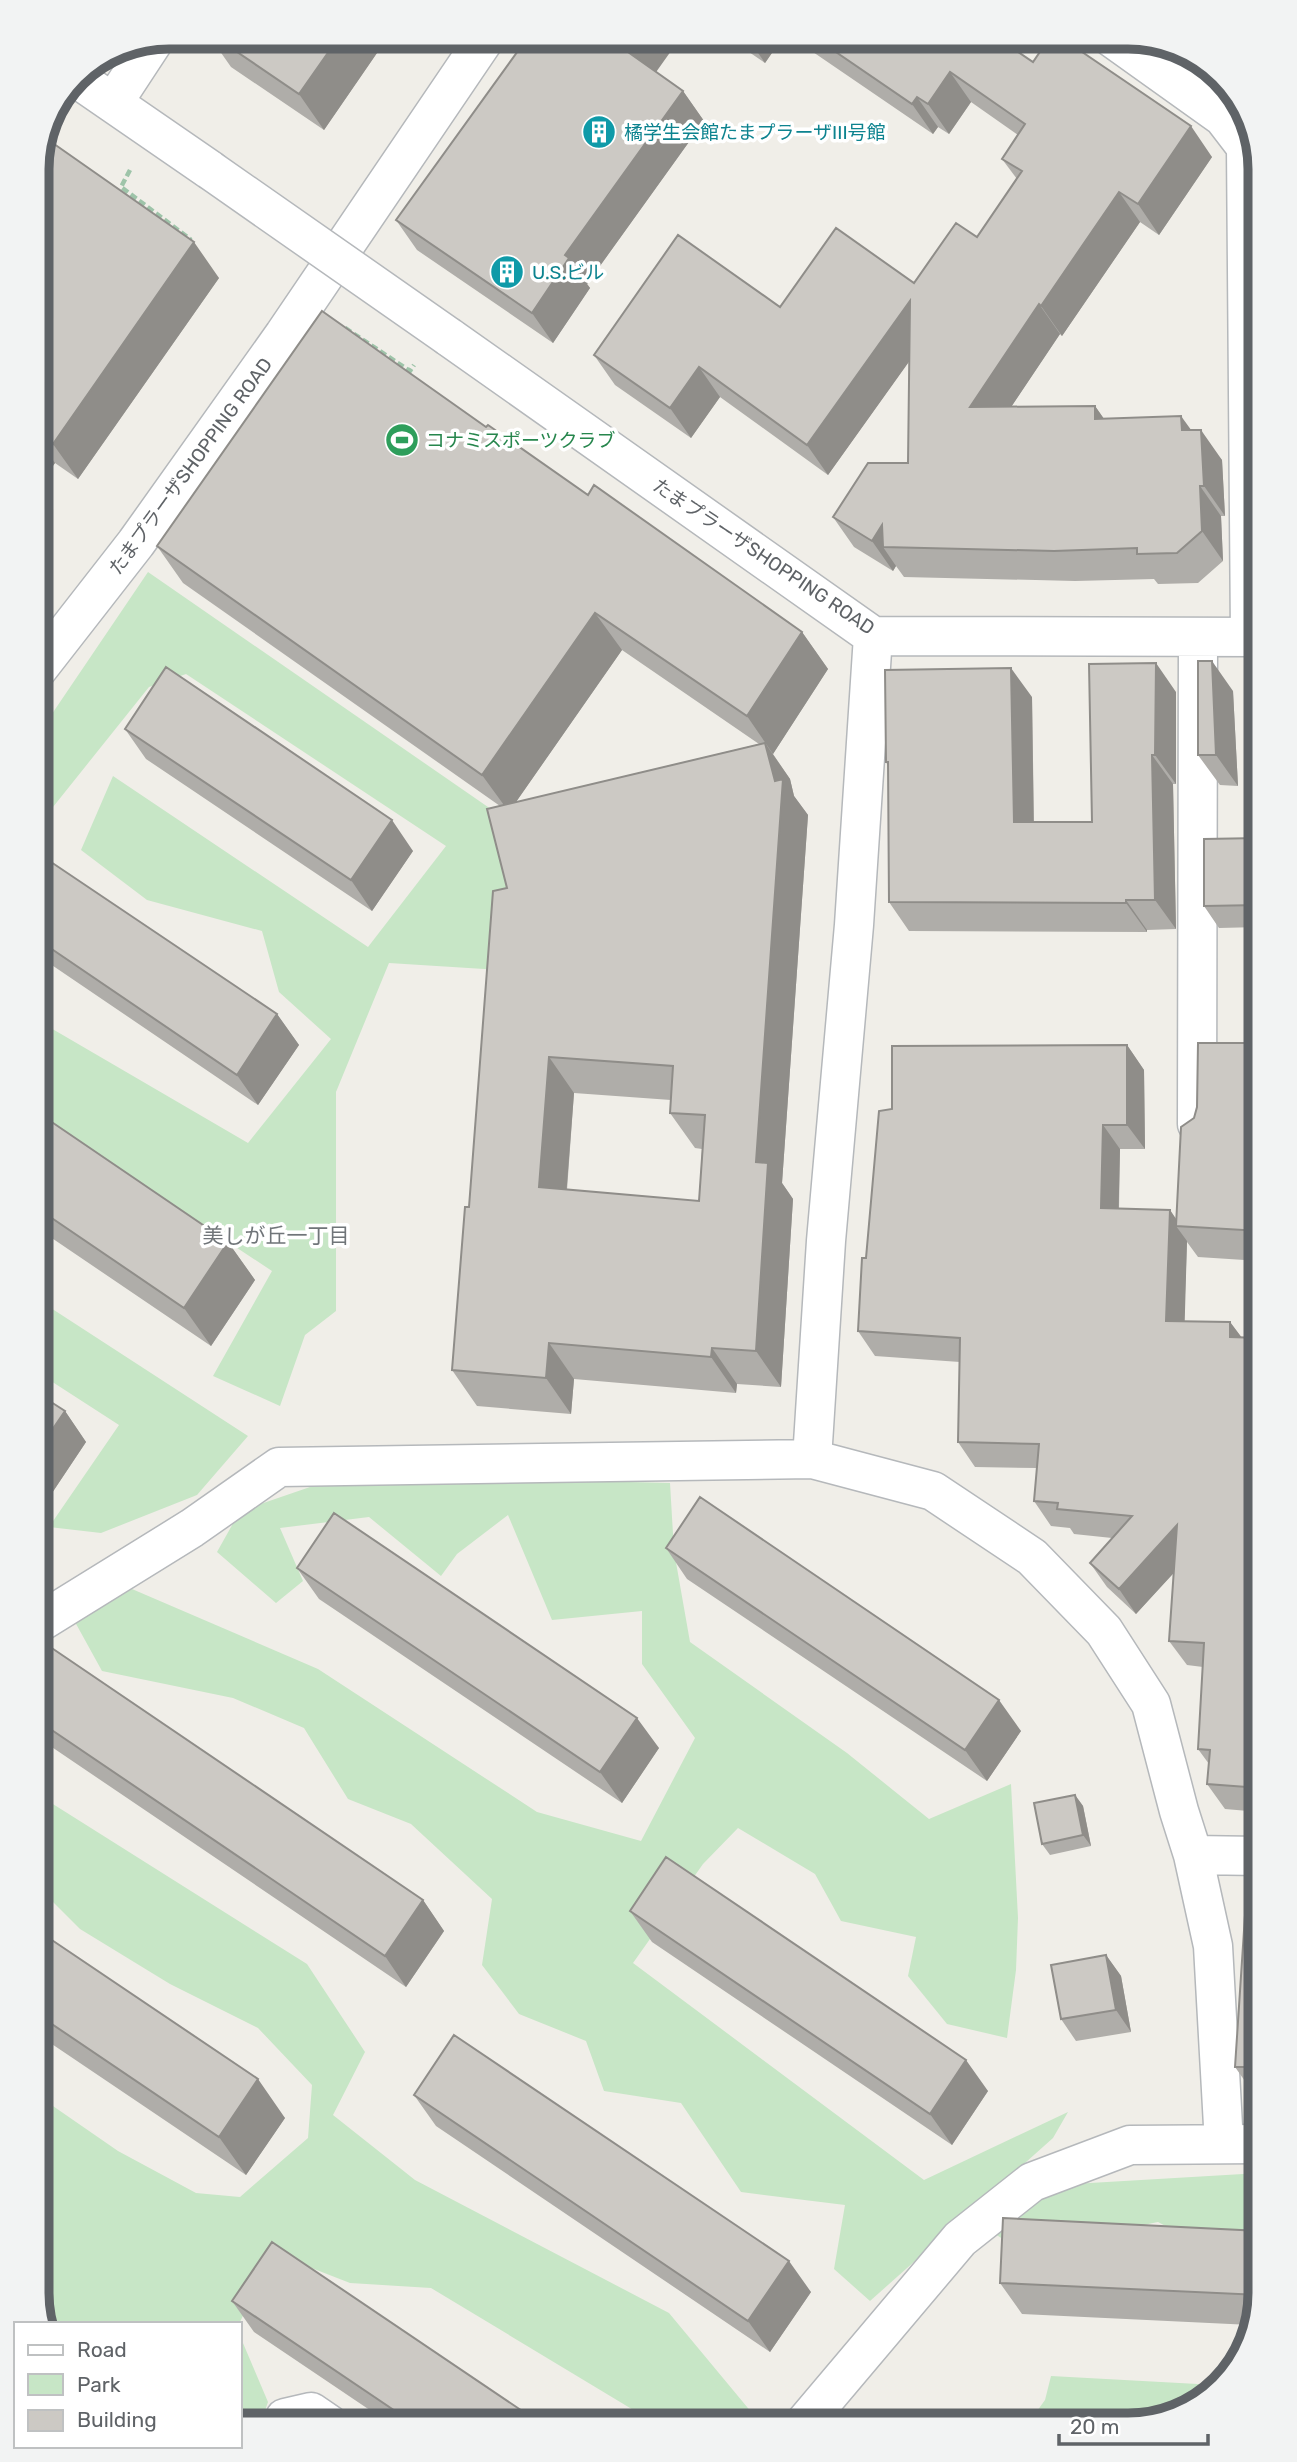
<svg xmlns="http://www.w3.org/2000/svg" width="1297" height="2462" viewBox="0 0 1297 2462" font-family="Rubik,'Noto Sans JP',sans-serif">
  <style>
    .green { fill: #c7e6c6 }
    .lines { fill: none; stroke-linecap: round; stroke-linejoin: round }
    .minor-casing { stroke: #b5b8bb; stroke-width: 41 }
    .path { stroke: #9ec4a9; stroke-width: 4.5; stroke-dasharray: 7 3.5; stroke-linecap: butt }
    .minor { stroke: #fff; stroke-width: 38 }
    .minor-bridge-casing { stroke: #b5b8bb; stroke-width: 41; stroke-linecap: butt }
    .minor-bridge { stroke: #fff; stroke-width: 38 }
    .wall { fill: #afada9; fill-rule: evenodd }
    .shaded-wall { fill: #8f8d89 }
    .building { fill: #ccc9c4; stroke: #8f8d89; stroke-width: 2; fill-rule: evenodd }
    .labels { text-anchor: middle; stroke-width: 7; stroke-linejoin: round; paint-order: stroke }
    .culture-label { font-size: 19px; fill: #0d838f; stroke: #fff; text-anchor: start }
    .leisure-label { font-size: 19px; fill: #27864d; stroke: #fff; text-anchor: start }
    .street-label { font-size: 19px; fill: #5f6367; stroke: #fff }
    .neighbourhood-label { font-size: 21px; fill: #707579; stroke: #fff }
    .rim { fill: none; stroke: #5f6367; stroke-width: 9 }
  </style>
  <rect width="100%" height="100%" fill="#f0eee8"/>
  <path class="green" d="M148,572L501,816L508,877L500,970L389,963L336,1092V1311L305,1335L280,1406L213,1376L272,1271L37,1115V1020L248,1143L331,1039L279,992L262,931L147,900L81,850L113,776L368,947L446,846L186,674L149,687L49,812L37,803V736Z
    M37,1299L248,1436L197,1495L101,1533L49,1527L119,1425L37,1372Z
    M345,1475L670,1483L674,1551L690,1642L847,1753L929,1819L1011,1784L1018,1918L1016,1970L1007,2038L947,2024L908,1976L916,1937L841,1921L815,1874L738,1828L703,1864L633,1963L924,2180L1068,2112L1053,2138L870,2301L834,2269L845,2205L741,2192L681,2103L604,2091L586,2041L519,2014L482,1965L492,1899L411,1824L348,1799L304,1728L233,1698L102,1671L75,1622L132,1589L318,1669L537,1812L641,1841L695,1738L642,1664V1611L552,1620L508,1515L457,1554L441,1576L369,1517L280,1528L303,1581L276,1603L217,1552L240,1511Z
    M37,1794L307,1964L365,2052L333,2115L415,2180L669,2313L762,2425H653L645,2417L431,2288L350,2283L273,2253L239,2324H43L37,2293V2095L118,2151L196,2193L240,2197L308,2138L312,2085L258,2028L170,1984L80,1929L37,1886Z
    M1260,2173V2266L1209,2249L1158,2222L1090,2236L1012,2245L992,2232L1014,2203L1073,2184Z
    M240,2336L268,2402L260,2425H240Z
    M1051,2376L1216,2385L1179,2415L1128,2425H1027L1045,2400Z"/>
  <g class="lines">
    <g class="minor-casing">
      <path id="minor" d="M1111,37L1223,117L1246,147L1250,637
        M75,77L210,170
        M113,103L155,39
        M449,337L873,636L1260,637
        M873,636L854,925L826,1241L812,1459L933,1491L1032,1557L1104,1631L1151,1704L1179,1811L1193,1855L1213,1946L1224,2144
        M37,670L136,543L284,335L486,37
        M1197,1124L1198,637
        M37,1624L192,1528L279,1467L812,1459
        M1193,1855L1260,1856
        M283,2425L285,2418L311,2412L330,2425
        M803,2425L960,2239L1032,2182L1130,2145L1260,2144"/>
    </g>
    <path class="path" d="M130,170L121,187L190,239L188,243
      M345,328L410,371L414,365"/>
    <use href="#minor" class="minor"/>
    <g class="minor-bridge-casing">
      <path id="minor-bridge" d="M210,170L449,337"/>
    </g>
    <use href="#minor-bridge" class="minor-bridge"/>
  </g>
  <path class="wall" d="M210,37H388L324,130L231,67Z
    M727,37H783L765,63Z
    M791,37H996L1033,62L1212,157L1159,235L1140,222L1062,336L1060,334L1011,407L1095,406L1104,419L1191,430L1222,460L1225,516H1221L1223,561L1198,583L1158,584L1154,579L1075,581L904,577L896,566L893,571L854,547L833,517L908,463L909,361L828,475L720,397L691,438L615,385L594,355L780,307L914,283L977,237L1017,179L1002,159L1018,135L971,102L949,134L938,127L933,134Z
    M656,72L683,91L704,121L587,284L590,288L553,343L417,250L396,220Z
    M37,161L219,278L78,479L55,463L37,488Z
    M1260,250V365L1254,356Z
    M486,427L588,495L802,632L828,669L773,754L790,779L794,796L808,815L782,1183L793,1199L781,1387L737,1384L736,1393L574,1379L571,1414L477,1406L452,1370L469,1207L507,888L500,806L183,583L157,546ZM622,650L759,744L516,802ZM574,1093L671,1100L670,1113L695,1148L702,1149L699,1201L567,1190Z
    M1233,691L1238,786L1220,785L1198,755Z
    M1176,692V784H1173L1176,929L1147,930V932L909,931L889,902L888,766L886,762L1032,697L1034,822H1092Z
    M125,729L413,851L372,911L146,759Z
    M1260,838V927L1219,928L1204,906Z
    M37,876L277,1014L299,1045L258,1105L37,955Z
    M1260,1043V1261L1198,1257L1187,1242L1184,1321L1230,1322L1242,1338H1260V1812L1225,1809L1207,1784L1209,1764L1198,1749L1203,1667L1187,1665L1169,1641L1174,1572L1136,1614L1107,1587L1090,1563L1112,1538L1074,1534L1070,1528L1051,1526L1034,1501L1037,1468L975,1467L958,1442L960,1362L875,1356L858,1331L866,1258L892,1109L1127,1045L1144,1070L1145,1149H1120L1119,1209L1170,1210L1176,1220L1194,1118Z
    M37,1112L228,1242L255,1280L211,1346L37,1228Z
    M37,1393L65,1411L86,1442L44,1505L37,1500Z
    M666,1548L1021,1731L987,1781L687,1579Z
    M297,1568L659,1748L622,1803L319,1599Z
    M37,1638L423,1900L444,1931L406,1987L37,1737Z
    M1075,1795L1083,1806L1091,1846L1050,1855L1042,1844Z
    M1260,1886V2092L1252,2091L1235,2067Z
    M630,1911L988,2091L952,2145L652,1942Z
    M37,1930L285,2118L246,2175L37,2034Z
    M1106,1955L1121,1976L1131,2032L1076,2041L1061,2019Z
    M414,2095L811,2292L770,2352L436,2126Z
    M1000,2283L1260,2293L1251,2325L1022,2314Z
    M232,2301L543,2425H392L254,2332Z"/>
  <path class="shaded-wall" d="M338,37H388L324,130L299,94Z
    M639,37H681L649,82L628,52Z
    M747,37H783L765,63Z
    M950,72L971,102L949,134L928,104Z
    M683,91L704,121L587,284L590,288L553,343L532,313L565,255Z
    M917,97L938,127L933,134L912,104Z
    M1191,126L1212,157L1159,235L1138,204Z
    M1119,192L1140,222L1062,336L1041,306Z
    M194,242L219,278L78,479L53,444Z
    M910,301L931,331L828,475L807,445Z
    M1039,304L1060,334L991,437L970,407Z
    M699,367L720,397L691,438L670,408Z
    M1095,406L1116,436L1095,419Z
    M1181,416L1202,445L1201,430L1222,460L1225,516L1204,486L1182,430Z
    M37,438L55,463L37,488Z
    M1200,486L1221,516L1223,561L1202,531Z
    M882,525L883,547L896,566L893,571L872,541Z
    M595,613L622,650L509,812L482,775Z
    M802,632L828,669L773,754L747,716Z
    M1212,661L1233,691L1238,786L1216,755Z
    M1156,663L1176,692V784L1155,755Z
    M1011,668L1032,697L1034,851L1014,822Z
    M765,743L790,779L794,796L808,815L782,1183L793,1199L781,1387L756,1351V1162L775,781Z
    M1152,755L1173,784L1176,929L1155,900Z
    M392,820L413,851L372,911L351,880Z
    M1126,900L1147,930V932L1126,903Z
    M277,1014L299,1045L258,1105L237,1075Z
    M1127,1045L1144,1070L1145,1149L1127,1125Z
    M549,1057L574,1093L564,1223L539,1187Z
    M1103,1125L1120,1149L1118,1233L1101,1208Z
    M1170,1210L1181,1226H1176L1187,1241L1184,1346L1166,1321Z
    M228,1242L255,1280L211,1346L184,1308Z
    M1230,1322L1248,1346L1230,1337Z
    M549,1343L574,1379L571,1414L546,1378Z
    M712,1348L737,1384L736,1393L711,1357Z
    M65,1411L86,1442L44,1505L37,1495V1452Z
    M1177,1525L1195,1550L1136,1614L1119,1589Z
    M999,1700L1021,1731L987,1781L965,1750Z
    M637,1718L659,1748L622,1803L600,1772Z
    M1075,1795L1083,1806L1091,1846L1083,1835Z
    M423,1900L444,1931L406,1987L385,1956Z
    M1106,1955L1121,1976L1131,2032L1116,2010Z
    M966,2060L988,2091L952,2145L930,2114Z
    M258,2079L285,2118L246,2175L219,2137Z
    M789,2261L811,2292L770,2352L748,2321Z"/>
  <path class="building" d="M215,37H339L299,94Z
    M528,37H639L628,52L683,91L565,255L569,258L532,313L396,220Z
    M814,37H996L1033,62L1050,37H1060L1191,126L1138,204L1119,192L1041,306L1039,304L970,407L1095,406V419L1181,416L1182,430H1201L1204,486H1200L1202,531L1177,553L1137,554V548L1054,551L883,547L882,525L872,541L833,517L868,463H908L910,301L807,445L699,367L670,408L594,355L678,235L780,307L836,228L914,283L956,223L977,237L1022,171L1002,159L1025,124L950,72L928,104L917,97L912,104Z
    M47,139L194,242L53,444L37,432V161Z
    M1260,250V356H1254L1252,279L1258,278Z
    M322,311L486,427L488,425L588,495L594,485L802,632L747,716L595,613L482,775L157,546Z
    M1198,661H1212L1216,755H1198Z
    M1156,663L1155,755H1152L1155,900H1126V903L889,902L888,762H886L885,670L1011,668L1014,822H1092L1089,664Z
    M166,667L392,820L351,880L125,729Z
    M765,743L775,781L783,779L756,1162L768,1163L756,1351L712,1348L711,1357L549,1343L546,1378L452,1370L465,1207H469L493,891L507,888L487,809ZM549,1057L673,1066L670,1113L705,1115L699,1201L539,1187Z
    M1260,838V905L1204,906V839Z
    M48,860L277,1014L237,1075L37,939V876Z
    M1198,1043H1260V1231L1176,1226L1181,1127L1194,1118L1197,1107Z
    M1127,1045V1125H1103L1101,1208L1170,1210L1166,1321L1230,1322V1337L1260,1338V1788L1207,1784L1210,1750L1198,1749L1204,1643L1169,1641L1177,1525L1119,1589L1090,1563L1132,1516L1057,1509L1058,1503L1034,1501L1039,1444L958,1442L960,1338L858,1331L862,1258H866L879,1111L892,1109V1046Z
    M37,1112L228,1242L184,1308L37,1208Z
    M37,1393L65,1411L37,1452Z
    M700,1497L999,1700L965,1750L666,1548Z
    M334,1513L637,1718L600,1772L297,1568Z
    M37,1638L423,1900L385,1956L37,1720Z
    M1075,1795L1083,1835L1042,1844L1034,1803Z
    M666,1857L966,2060L930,2114L630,1911Z
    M1247,1885L1260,1886V2075L1249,2074V2067H1235Z
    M37,1930L258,2079L219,2137L37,2014Z
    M1106,1955L1116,2010L1061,2019L1051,1965Z
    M454,2035L789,2261L748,2321L414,2095Z
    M1003,2218L1260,2231V2295L1000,2283Z
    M272,2242L543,2425H416L232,2301Z"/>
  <defs>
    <g id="building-disc" transform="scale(1.75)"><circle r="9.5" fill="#0f9aa8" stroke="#fff"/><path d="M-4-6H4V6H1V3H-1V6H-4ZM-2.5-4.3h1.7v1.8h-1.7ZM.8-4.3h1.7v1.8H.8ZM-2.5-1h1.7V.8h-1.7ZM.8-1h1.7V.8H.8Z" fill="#fff"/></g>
    <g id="stadium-disc" transform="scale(1.75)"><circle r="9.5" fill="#2e9e5b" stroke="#fff"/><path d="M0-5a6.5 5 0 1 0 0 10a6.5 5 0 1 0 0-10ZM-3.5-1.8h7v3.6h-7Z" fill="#fff"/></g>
  </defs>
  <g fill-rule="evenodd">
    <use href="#building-disc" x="599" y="132"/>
    <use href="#building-disc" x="507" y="272"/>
    <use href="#stadium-disc" x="402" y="440"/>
  </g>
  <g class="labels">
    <g class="culture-label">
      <text x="624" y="139">橘学生会館たまプラーザIII号館</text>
      <text x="532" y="279">U.S.ビル</text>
    </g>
    <g class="leisure-label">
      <text x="426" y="447">コナミスポーツクラブ</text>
    </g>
    <g class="street-label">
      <text transform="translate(190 466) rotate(-54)" y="7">たまプラーザSHOPPING ROAD</text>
      <text transform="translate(764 556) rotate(34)" y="7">たまプラーザSHOPPING ROAD</text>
    </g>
    <g class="neighbourhood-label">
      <text x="276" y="1243">美しが丘一丁目</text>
    </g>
  </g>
  <path d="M0 0H1297V2462H0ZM169 49H1128A120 120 0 0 1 1248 169V2293A120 120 0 0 1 1128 2413H169A120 120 0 0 1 49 2293V169A120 120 0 0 1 169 49Z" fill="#f2f3f3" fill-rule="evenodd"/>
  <path class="rim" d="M169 49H1128A120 120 0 0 1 1248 169V2293A120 120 0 0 1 1128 2413H169A120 120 0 0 1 49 2293V169A120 120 0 0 1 169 49Z"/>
  <rect x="14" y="2322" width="228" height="126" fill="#ffffff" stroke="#bfc1c2" stroke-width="2"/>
  <rect x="28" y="2345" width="35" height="10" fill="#ffffff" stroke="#bfc1c2" stroke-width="2"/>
  <text x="77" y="2357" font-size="21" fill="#5f6367">Road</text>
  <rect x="28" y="2374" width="35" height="21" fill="#c7e6c6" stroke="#bfc1c2" stroke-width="2"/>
  <text x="77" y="2392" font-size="21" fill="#5f6367">Park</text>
  <rect x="28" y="2410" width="35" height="21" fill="#ccc9c4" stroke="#bfc1c2" stroke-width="2"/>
  <text x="77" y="2427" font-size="21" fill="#5f6367">Building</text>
  <path d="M1059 2434v10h149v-10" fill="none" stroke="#5f6367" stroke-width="3.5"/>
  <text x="1070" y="2434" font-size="21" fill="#5f6367" stroke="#ffffff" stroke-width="5" paint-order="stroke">20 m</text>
</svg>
